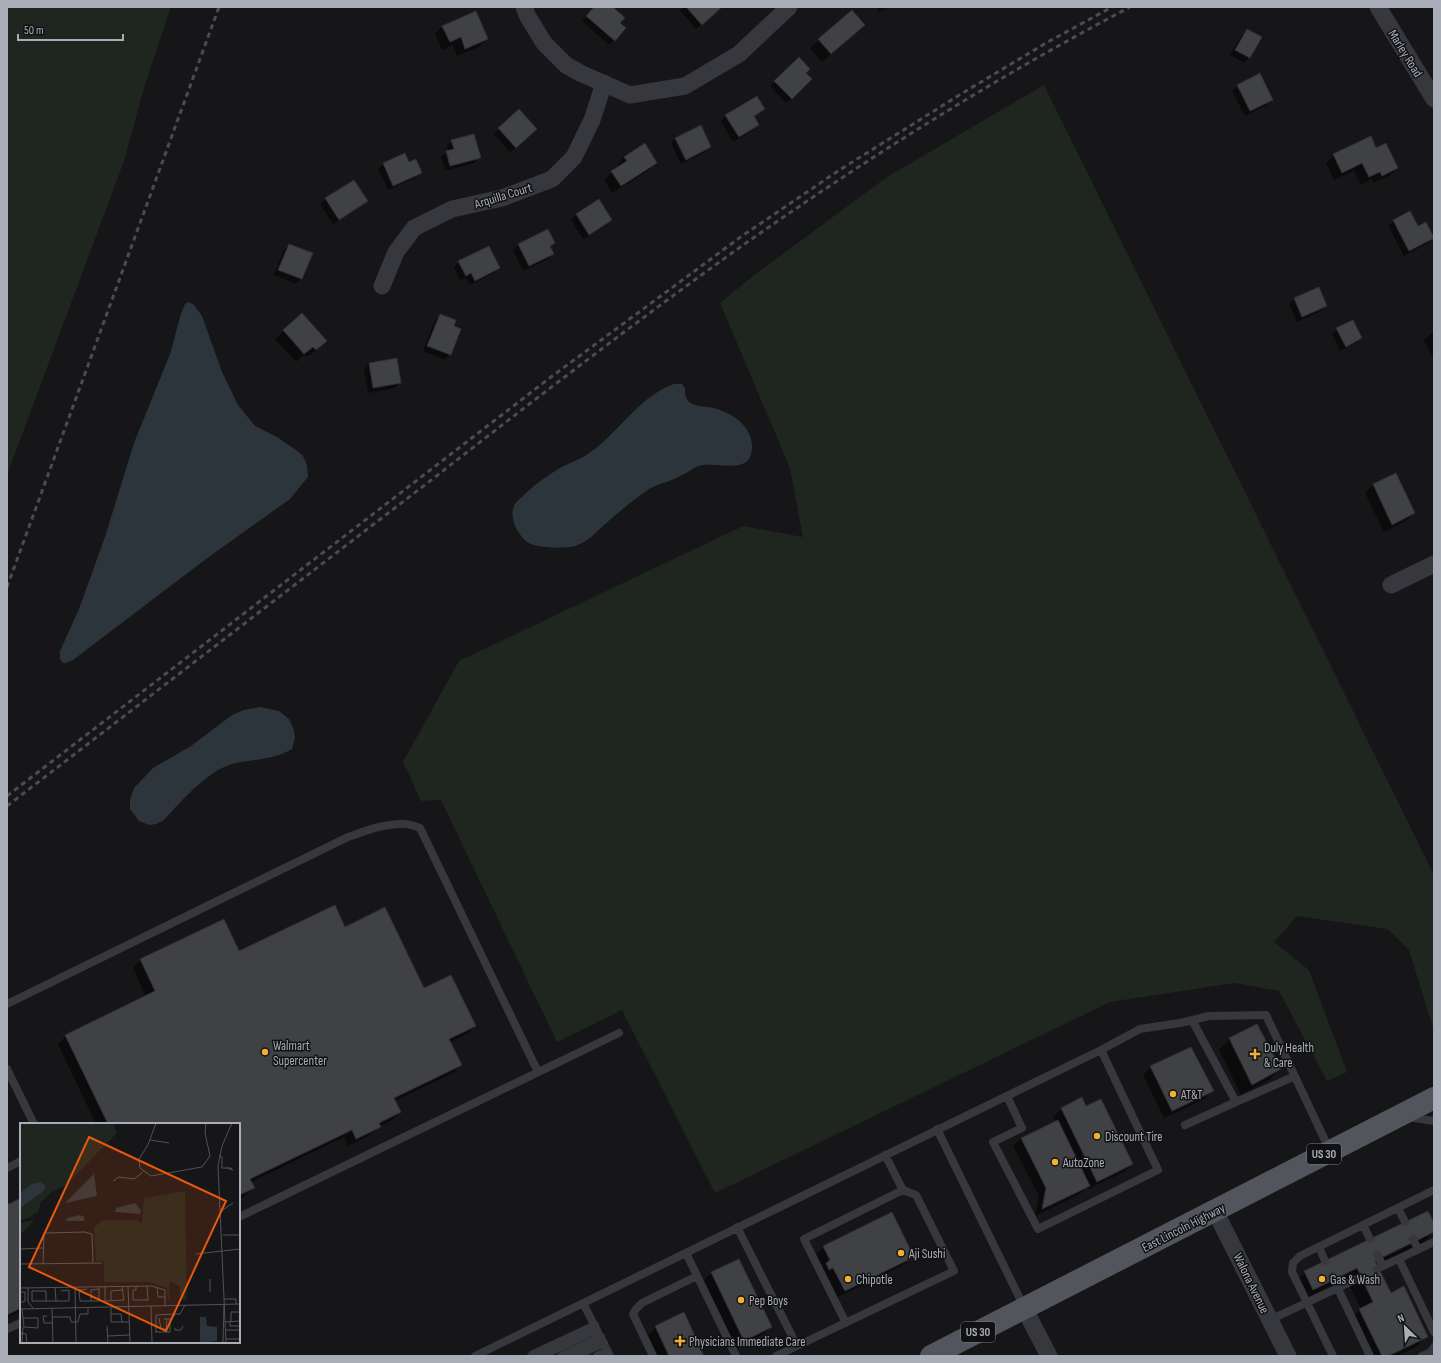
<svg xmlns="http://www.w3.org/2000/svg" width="1441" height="1363" viewBox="0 0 1441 1363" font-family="'Sofia Sans Condensed',sans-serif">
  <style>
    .green { fill: #1e261f }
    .water { fill: #2c353c }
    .shadow { fill: #0007 }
    .building { fill: #404145; stroke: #303034 }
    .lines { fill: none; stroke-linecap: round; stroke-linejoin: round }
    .lane { stroke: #37383d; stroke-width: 8 }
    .street { stroke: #37383d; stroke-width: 17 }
    .primary { stroke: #53555c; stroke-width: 22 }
    .rail { stroke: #4a4c52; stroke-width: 3; stroke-dasharray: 5 4; stroke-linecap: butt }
    .poi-dot { fill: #f2b134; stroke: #111113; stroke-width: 1.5 }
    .labels { text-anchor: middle; stroke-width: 3; stroke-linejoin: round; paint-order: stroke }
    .shield { fill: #111113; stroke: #7b7e86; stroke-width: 1 }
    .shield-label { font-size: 12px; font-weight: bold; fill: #a8adb8 }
    .street-label { font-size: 13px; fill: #a8adb8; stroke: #111113 }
    .poi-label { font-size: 13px; fill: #a8adb8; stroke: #111113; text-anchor: start }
    .inset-road { fill: none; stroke: #505258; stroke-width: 1 }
    .view { fill: #e8590c; fill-opacity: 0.15; stroke: #e8590c; stroke-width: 2 }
    .inset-edge { fill: none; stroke: #a8adb8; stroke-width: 2 }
  </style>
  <rect width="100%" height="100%" fill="#161618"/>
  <path class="green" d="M7,7H171L144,88L124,161L7,475Z
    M1044,85L1434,875V1031L1409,950L1388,929L1297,916L1274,942L1309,970L1347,1072L1327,1081L1279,991L1234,983L1110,1002L715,1193L622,1010L557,1042L441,800L421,801L403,762L459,661L743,526L803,537L790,468L720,303L753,276L887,177Z"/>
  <path class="water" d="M189,302L194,305L202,316L222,372L238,405L255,426L277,437L296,450L303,456L307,465L308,477L290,499L206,559L73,660L66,663H63L60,659V651L79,609L105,537L134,443L170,354L181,314L185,304Z
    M674,384H682L685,388C685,393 685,398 689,402C696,407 705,406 713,408C731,412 753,426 752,448C751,478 713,459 696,467C690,471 684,474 678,477C669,482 658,484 649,489C634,499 618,513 604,525C594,534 589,541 575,546C565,549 535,548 527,542C517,534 508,516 515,504C517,501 521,498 524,495C535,484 547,476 560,468C568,464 577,460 585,456C618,435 637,397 674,384Z
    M260,707L279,711L289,719L294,730L295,738L292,749C273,760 253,759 232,764C209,770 180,802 164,820L156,824L149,825L139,821L130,809V800L134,788L153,768L191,746L232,715L244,710Z"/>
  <path class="shadow" d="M594,7H611L619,24L614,40L609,45L582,21Z
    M684,7H720L696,29L680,11Z
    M876,7H890L879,12Z
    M852,11L864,25L822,62L810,48Z
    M443,26L487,39L479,47L457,56L453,45L442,50L435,34Z
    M1247,30L1260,37L1249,58L1244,63L1230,55L1242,35Z
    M799,59L804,73L810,79L786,103L770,86Z
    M1238,86L1272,100L1267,105L1245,116L1232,91Z
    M764,109L753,117L758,125L753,130L733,142L721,121L726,116Z
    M499,129L530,134L510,152L494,134Z
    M676,138L710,147L705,152L681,164L671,143Z
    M1370,138L1376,149L1397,168L1389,176L1373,183L1372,179L1361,185L1354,171L1334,180L1326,163L1334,155Z
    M452,141L479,157L474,163L445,171L441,157L448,152L447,146Z
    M624,157L656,163L648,171L612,193L604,180L612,172L618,168L617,165Z
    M384,163L408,164L420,173L415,178L388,190L378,169Z
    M353,181L366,201L361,206L333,224L320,204L326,199Z
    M599,201L611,220L606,225L583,239L571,220L576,215Z
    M1409,213L1417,227L1433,238L1428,243L1404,256L1388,226L1393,221Z
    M548,230L554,243L550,248L553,253L548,259L523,271L513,250L518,245Z
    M289,245L301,279L296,284L274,275L284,250Z
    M459,262L499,268L494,273L470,285L466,278L460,280L454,267Z
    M1295,299L1326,306L1321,311L1297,322L1289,304Z
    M302,315L318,349L307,357L304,354L296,362L275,339Z
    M440,315L450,354L445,360L423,351L435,320Z
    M1337,329L1361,338L1356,343L1340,351L1332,334Z
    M1434,331V358H1433L1424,340Z
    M396,359L400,382L395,388L368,393L364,370L369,364Z
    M1395,474L1414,513L1406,521L1384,532L1365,493L1373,485Z
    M345,928L424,989L475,1026L467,1034L450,1042L461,1065L453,1073L395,1101L400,1112L392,1120L380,1126L372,1134L348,1146L344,1137L251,1182L253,1188L245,1196L239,1199V1124H96L58,1044L66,1036L146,997L133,968L141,960L239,952Z
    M1256,1025L1280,1069L1269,1080L1241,1095L1219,1050L1229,1039Z
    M1151,1067L1212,1091L1204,1099L1164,1118L1143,1075Z
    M1082,1099L1086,1107L1132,1164L1124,1172L1088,1189L1087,1187L1080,1194L1035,1216L1039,1196L1013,1146L1021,1138L1056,1122L1053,1117L1061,1109Z
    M21,1199V1310L18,1313L7,1318V1204L8,1206Z
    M1434,1225V1232L1425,1241L1376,1265L1390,1294L1427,1336L1416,1347L1398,1356H1366L1348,1320L1361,1309L1346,1278L1302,1300L1294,1283L1305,1272Z
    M824,1247L913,1256L905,1264L836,1298L816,1255Z
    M738,1260L770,1327L762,1335L736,1348L703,1281L711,1273Z
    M656,1327L703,1356H658L648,1335Z"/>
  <path class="building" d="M594,7H613L625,18L620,23L626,28L615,41L586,16Z
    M686,7H722L702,25Z
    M852,10L865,25L831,54L818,39Z
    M476,11L488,39L465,49L461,37L450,42L442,26Z
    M1247,29L1262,37L1250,58L1235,50Z
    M799,57L810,69L806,73L812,79L792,99L774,81Z
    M1260,73L1273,100L1250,111L1237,85Z
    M757,96L765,109L754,116L759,125L739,137L725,115Z
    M519,109L537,129L516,148L498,128Z
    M701,125L711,147L686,160L675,138Z
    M474,134L481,158L450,166L446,151L454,149L451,140Z
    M1371,136L1376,148L1386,143L1398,168L1382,176L1380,172L1369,177L1362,163L1342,173L1333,154Z
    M645,143L657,163L621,186L611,171L627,161L624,157Z
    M405,153L409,162L416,159L422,173L393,186L383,163Z
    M354,180L368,201L339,220L325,198Z
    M599,199L612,220L589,235L576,214Z
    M1410,211L1418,226L1426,222L1434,238L1409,251L1393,220Z
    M548,229L555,243L550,246L554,254L529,266L518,244Z
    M289,244L313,253L302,279L278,270Z
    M489,246L500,268L475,281L471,273L466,276L458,261Z
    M1319,287L1327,306L1302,317L1294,298Z
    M302,313L327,341L316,350L313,347L304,354L283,330Z
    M440,314L456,320L454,326L461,329L451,355L427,346Z
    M1353,320L1362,338L1346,347L1336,328Z
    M397,358L401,383L373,388L369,363Z
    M1396,473L1415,513L1392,525L1373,484Z
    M335,905L345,927L385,907L424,988L451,975L476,1026L449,1039L462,1065L394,1098L401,1112L379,1123L381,1127L356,1139L352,1130L250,1179L255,1188L239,1195V1124H108L65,1035L155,991L140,959L224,919L239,951Z
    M1257,1024L1281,1069L1252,1085L1229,1038Z
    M1191,1047L1214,1091L1172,1111L1150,1066Z
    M1082,1097L1086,1106L1101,1099L1133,1164L1097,1182L1061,1108Z
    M1058,1120L1090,1186L1042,1209L1046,1188L1021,1138Z
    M21,1198V1308L7,1315V1203L9,1204Z
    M1428,1211L1434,1223V1232L1375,1261L1391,1293L1404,1286L1428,1337L1388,1356H1382L1359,1309L1373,1302L1357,1268L1313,1290L1304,1271Z
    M892,1212L914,1257L845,1291L833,1268L829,1270L826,1263L830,1260L823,1246Z
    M739,1259L772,1327L744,1341L711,1272Z
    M684,1312L704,1356H669L655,1326Z"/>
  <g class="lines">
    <path class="lane" d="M7,1004L348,837C366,831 385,823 404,824C409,824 415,826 420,828L538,1072
      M1192,1020L1236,1102L1295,1076
      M7,1069L34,1124
      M1007,1096L1022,1128L993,1142L1038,1229L1158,1170L1101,1050
      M1408,1117L1434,1121
      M1185,1125L1236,1102
      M937,1129L1024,1307
      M7,1168L21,1161
      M1398,1208L1405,1222
      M239,1217L619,1033
      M1363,1225L1370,1239
      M737,1227L797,1346L776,1356
      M1413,1239L1418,1249
      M1319,1247L1325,1261
      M686,1253L736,1356
      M1377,1254L1383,1266
      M1399,1259L1434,1332
      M1377,1269L1434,1242
      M1332,1276L1370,1356
      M583,1303L610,1356
      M1270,1320L1361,1277
      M846,1323L804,1239L903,1190
      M7,1329L21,1323
      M797,1346L954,1271L916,1195L903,1190L885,1155
      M475,1356L1101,1050L1140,1029L1180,1023L1209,1016L1266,1015L1330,1151
      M531,1356L533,1354L595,1325
      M542,1356L597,1330
      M561,1356L601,1337
      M577,1356L604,1343
      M597,1356L608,1351
      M653,1356L633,1314L636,1309L642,1303L697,1276
      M1333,1356L1292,1272L1293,1263L1300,1256L1434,1190
      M1422,1356L1431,1352L1434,1347"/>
    <path class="street" d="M524,7L528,17L544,43L566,65L580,73L630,95L685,86L739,54L789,7
      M1378,7L1434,99
      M382,286L396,252L414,228L452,209L502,198L552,179L574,157L592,120L604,83
      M1391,585L1434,564
      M1215,1211L1288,1356
      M1024,1308L1049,1356"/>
    <path class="primary" d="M931,1356L1434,1098"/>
    <path class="rail" d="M7,587L219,7
      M7,796L551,377L742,236L838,171L961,94L1046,43L1112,7
      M7,806C148,698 289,589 430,481C534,400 639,319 746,243C869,157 997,77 1130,7"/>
  </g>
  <g class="poi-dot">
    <circle cx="265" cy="1052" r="4"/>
    <path d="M1253 1048h4v4h4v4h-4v4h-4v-4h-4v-4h4z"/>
    <circle cx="1173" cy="1094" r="4"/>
    <circle cx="1097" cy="1136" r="4"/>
    <circle cx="1055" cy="1162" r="4"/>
    <circle cx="901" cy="1253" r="4"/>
    <circle cx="848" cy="1279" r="4"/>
    <circle cx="1322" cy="1279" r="4"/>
    <circle cx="741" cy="1300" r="4"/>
    <path d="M678 1335h4v4h4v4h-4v4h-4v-4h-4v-4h4z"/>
  </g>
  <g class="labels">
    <g class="shield">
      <rect x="1307" y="1144" width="34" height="20" rx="3"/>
      <rect x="961" y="1322" width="34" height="20" rx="3"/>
    </g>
    <g class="shield-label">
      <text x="1324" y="1158">US 30</text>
      <text x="978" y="1336">US 30</text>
    </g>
    <g class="street-label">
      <text transform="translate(1406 53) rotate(58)" y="5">Marley Road</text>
      <text transform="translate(503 195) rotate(-17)" y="5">Arquilla Court</text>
      <text transform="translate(1183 1227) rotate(-27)" y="5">East Lincoln Highway</text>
      <text transform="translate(1252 1283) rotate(64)" y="5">Walona Avenue</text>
    </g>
    <g class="poi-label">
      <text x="273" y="1050">Walmart<tspan x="273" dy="15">Supercenter</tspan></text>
      <text x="1264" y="1052">Duly Health<tspan x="1264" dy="15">&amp; Care</tspan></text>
      <text x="1181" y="1099">AT&amp;T</text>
      <text x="1105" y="1141">Discount Tire</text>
      <text x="1063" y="1167">AutoZone</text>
      <text x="909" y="1258">Aji Sushi</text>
      <text x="856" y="1284">Chipotle</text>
      <text x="1330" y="1284">Gas &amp; Wash</text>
      <text x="749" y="1305">Pep Boys</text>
      <text x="689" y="1346">Physicians Immediate Care</text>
    </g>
  </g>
  <g transform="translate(20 1123)">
    <rect width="220" height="220" fill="#161618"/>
    <path d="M0,0H95L94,5L97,10L44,64L33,68L21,79L18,89L10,93L12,94L0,97ZM165,68L167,178L160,176V164L152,159L149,160L150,176H148L147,165L130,159H84V138H76L74,104L84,97H117L122,101L124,75ZM15,97L0,112V100Z" fill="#1e261f"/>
    <path d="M74,51L77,73L46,80V79ZM20,59L25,62V67L0,85V70L12,61ZM115,80L121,87L120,91L95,89L96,85ZM60,92L64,94V98H46L47,95ZM180,194H186L187,203L197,204V218L180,220Z" fill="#2c353c"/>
    <path class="inset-road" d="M136,0L128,22L119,36L120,45L131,53L182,44L190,33L185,10L186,0M130,17L149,20M199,33L202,34V45H211L213,47L207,45M93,58L99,54L114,56L123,49M201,88L213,80M203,112H220M0,126L23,125M176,131L220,126M0,141L82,140M23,141L24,110L65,109L72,111L73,140M190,156V169M108,163L110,220M116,163V167H113V177H128L127,163M35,164L36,178M55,164L56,220M85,164V178M137,164L138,174H145M0,165L132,163L145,167V183M8,165V179L13,185M67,166L59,167L60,178H79V164M12,168H26V178H12ZM0,169H5V178L0,180M204,176H216V181M91,177V168L102,167M26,178H49V167L41,168M71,178V167L79,166M85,178L104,177L102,163M131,183L132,220M91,185V199H109M0,186L220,181M2,186L4,204L18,205V195H3M32,186L33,220M91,191H101L102,199M27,193H23L24,200H33M32,194H50L51,199H58L60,191H68V185M139,195L141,206H146L147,196M144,196H152L155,191H160L165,182M205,199L220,198M210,199V203H220M211,199V189H220M87,203L88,220M155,205V207H161L163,203M206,207H220M135,209H150V196M136,209V192L155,191M0,210L6,211L7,220M88,213L110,212M206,216H220M2,220L3,204M203,220L204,181M206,220L198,43L202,23L212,0"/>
    <path class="view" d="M69,14L206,78L146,208L9,144Z"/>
    <rect width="220" height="220" class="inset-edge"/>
  </g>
  <rect width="1441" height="1363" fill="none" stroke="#a8adb8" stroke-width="16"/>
  <g transform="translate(1405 1327) rotate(335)" stroke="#111113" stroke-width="3" paint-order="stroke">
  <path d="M0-3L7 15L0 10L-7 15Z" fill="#a8adb8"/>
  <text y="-6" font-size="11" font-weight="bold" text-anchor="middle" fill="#a8adb8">N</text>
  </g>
  <path d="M18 34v6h105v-6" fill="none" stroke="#a8adb8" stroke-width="2"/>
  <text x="24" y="34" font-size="12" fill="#a8adb8" stroke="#111113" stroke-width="3" paint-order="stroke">50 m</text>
</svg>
